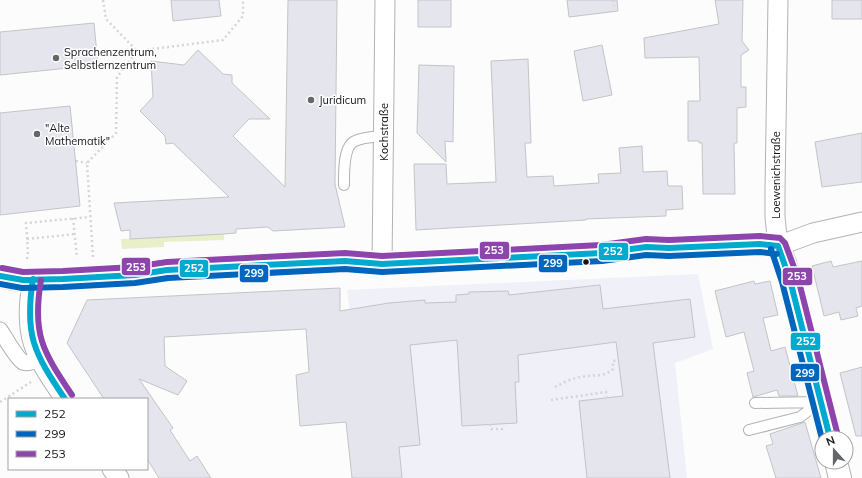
<svg xmlns="http://www.w3.org/2000/svg" width="862" height="478" viewBox="0 0 862 478" font-family="Mulish,sans-serif">
  <style>
    .built { fill: #eff0f8 }
    .garden { fill: #e8efc9 }
    .building { fill: #e4e5ed; stroke: #c4c4c6 }
    .lines { fill: none; stroke-linecap: round; stroke-linejoin: round }
    .service-casing { stroke: #b1b2b4; stroke-width: 12 }
    .pedestrian-casing { stroke: #b1b2b4; stroke-width: 17 }
    .minor-casing { stroke: #b1b2b4; stroke-width: 21 }
    .tertiary-casing { stroke: #b1b2b4; stroke-width: 24 }
    .path { stroke: #d5d5d5; stroke-width: 2.5; stroke-dasharray: 2 3; stroke-linecap: butt }
    .service { stroke: #fff; stroke-width: 10 }
    .pedestrian { stroke: #fff; stroke-width: 15 }
    .minor { stroke: #fff; stroke-width: 19 }
    .tertiary { stroke: #fff; stroke-width: 22 }
    .bus-1-casing { stroke: #fff; stroke-width: 9 }
    .bus-2-casing { stroke: #fff; stroke-width: 9 }
    .bus-3-casing { stroke: #fff; stroke-width: 9 }
    .bus-1 { stroke: #00a9ce; stroke-width: 6 }
    .bus-2 { stroke: #0065bd; stroke-width: 6 }
    .bus-3 { stroke: #8e44ad; stroke-width: 6 }
    .poi-dot { fill: #656668; stroke: #fff; stroke-width: 1.5 }
    .bus-dot { fill: #141518; stroke: #fff; stroke-width: 1.5 }
    .labels { text-anchor: middle; stroke-width: 3; stroke-linejoin: round; paint-order: stroke }
    .poi-label { font-size: 11px; fill: #141518; stroke: #fff; text-anchor: start }
    .street-label { font-size: 11px; fill: #141518; stroke: #fff }
    .line-badge { stroke: #fff; stroke-width: 1.5 }
    .badge-label { font-size: 11px; text-anchor: middle; font-weight: bold; fill: #fff }
  </style>
  <rect width="100%" height="100%" fill="#fcfcfd"/>
  <path class="built" d="M698,274L713,349L675,363L687,478H352L346,412L359,376L347,290Z"/>
  <path class="garden" d="M224,234V240L164,242V247L122,249L121,239Z"/>
  <path class="building" d="M171,0H219L221,16L173,21Z
    M288,0H337L335,184L345,227L273,231L268,227L236,229V233L224,234L130,239V230L121,231L114,203L229,197L173,143L166,144L165,136L140,111L153,97L151,61L184,65L198,50L223,74L232,75V83L270,119H249L233,136L285,187Z
    M418,0H451V27H418Z
    M567,0H617L618,11L569,17Z
    M715,0H743L742,41L749,50L741,55V87H746V107L737,108V143H734L735,194H703L702,143H699V141H688V101H700L699,57L645,58L644,38L719,24Z
    M832,0H862V19H832Z
    M94,23L98,65L0,75V32Z
    M602,45L612,95L583,101L574,51Z
    M528,59L531,143H525L527,177L553,176L554,186L599,183L598,174L621,173L619,148L642,146L643,172L667,171L668,186H682L683,209L666,210V216L586,219V220L416,230L414,164H446L447,184L496,182L491,61Z
    M419,65L454,66L453,142L445,141L446,162L417,133Z
    M70,106L80,206L0,215V113Z
    M862,133V182L822,187L815,142Z
    M831,261L833,267L862,261V306L856,308L858,316L841,320L839,312L824,316L812,266Z
    M754,281L755,284L770,281L778,315L763,318L771,351L785,347L798,396H779L777,390L753,397L747,373L754,371L744,332L726,337L715,291Z
    M600,285L603,309L690,299L695,337L653,343L670,478H587L579,401L623,396L616,342L518,355L519,382H515L517,423L462,426L457,340L410,345L420,445L399,447L402,478H352L346,422L300,426L296,375L309,372L306,329L164,337L165,366L187,381L178,395L139,379L173,428L170,430L190,461L197,456L211,478H159L147,459V399H104L67,343L87,300L340,288V311L389,303L425,300V303L456,302V295L469,294V292L508,291L509,295Z
    M862,367V436H856L840,373Z
    M805,422L821,478H776L766,446L773,444L770,434Z"/>
  <g class="lines">
    <g class="service-casing">
      <path id="service" d="M344,185C344,174 343,146 355,141C364,137 374,137 383,136
        M755,403L820,402
        M749,430L800,417L820,402"/>
    </g>
    <g class="pedestrian-casing">
      <path id="pedestrian" d="M0,330C5,337 16,358 23,362C28,364 34,361 39,359"/>
    </g>
    <g class="minor-casing">
      <path id="minor" d="M778,0L775,190V217L778,246L813,233L862,222
        M382,264L385,0
        M33,279C22,335 34,354 65,399
        M112,469L119,478"/>
    </g>
    <g class="tertiary-casing">
      <path id="tertiary" d="M0,276L13,279L23,280L63,279L135,275L167,270L242,266L345,261L382,264L602,253L646,247L669,248L760,244L778,246L785,263L790,280L830,438
        M836,462L840,478"/>
    </g>
    <path class="path" d="M103,0L106,19L137,51
      M613,0L614,6
      M76,161L87,163
      M73,218L77,258
      M27,239L75,234
      M93,257L87,163L116,133L117,77L137,51L223,40L243,16V0
      M27,259L28,252L26,223L90,217
      M555,387C563,383 572,378 581,377C593,374 604,378 613,369V361L618,360
      M551,400L606,392L607,398
      M0,402L31,382
      M490,424L491,429H504"/>
    <use href="#service" class="service"/>
    <use href="#pedestrian" class="pedestrian"/>
    <use href="#minor" class="minor"/>
    <use href="#tertiary" class="tertiary"/>
    <g class="bus-1-casing">
      <path id="bus-1" d="M778,246L790,280L830,438
        M0,276L23,280L63,279L135,275L167,270L345,261L382,264L602,253L646,247L669,248L760,244L778,246
        M33,279C24,335 34,353 65,399"/>
    </g>
    <g class="bus-2-casing">
      <path id="bus-2" d="M771,249L782,282L822,439
        M0,284L22,288L63,287L135,283L168,278L345,269L382,272L602,261L646,255L669,256L760,252L777,254"/>
    </g>
    <g class="bus-3-casing">
      <path id="bus-3" d="M2,268L23,272L63,271L134,267L167,262L345,253L382,256L601,245L646,239L669,240L760,236L780,238L785,243L798,278L838,436
        M41,280C32,334 42,350 72,395"/>
    </g>
    <use href="#bus-1" class="bus-1"/>
    <use href="#bus-2" class="bus-2"/>
    <use href="#bus-3" class="bus-3"/>
  </g>
  <g class="poi-dot">
    <circle cx="56" cy="58" r="4"/>
    <circle cx="311" cy="100" r="4"/>
    <circle cx="37" cy="134" r="4"/>
  </g>
  <circle class="bus-dot" cx="586" cy="262" r="3.5"/>
  <g class="labels">
    <g class="poi-label">
      <text x="64" y="56">Sprachenzentrum,<tspan x="64" dy="13">Selbstlernzentrum</tspan></text>
      <text x="319" y="104">Juridicum</text>
      <text x="45" y="132">"Alte<tspan x="45" dy="13">Mathematik"</tspan></text>
    </g>
    <g class="street-label">
      <text transform="translate(384 132) rotate(-90)" y="4">Kochstraße</text>
      <text transform="translate(776 175) rotate(-90)" y="4">Loewenichstraße</text>
    </g>
  </g>
  <g class="line-badge">
    <rect x="479" y="241" width="31" height="19" rx="4" fill="#8e44ad"/>
    <rect x="598" y="242" width="31" height="19" rx="4" fill="#00a9ce"/>
    <rect x="538" y="254" width="30" height="19" rx="4" fill="#0065bd"/>
    <rect x="121" y="257" width="30" height="19" rx="4" fill="#8e44ad"/>
    <rect x="179" y="259" width="30" height="19" rx="4" fill="#00a9ce"/>
    <rect x="239" y="264" width="30" height="19" rx="4" fill="#0065bd"/>
    <rect x="782" y="267" width="31" height="19" rx="4" fill="#8e44ad"/>
    <rect x="790" y="332" width="31" height="19" rx="4" fill="#00a9ce"/>
    <rect x="790" y="363" width="30" height="19" rx="4" fill="#0065bd"/>
  </g>
  <g class="badge-label">
    <text x="494" y="254">253</text>
    <text x="613" y="255">252</text>
    <text x="553" y="267">299</text>
    <text x="136" y="271">253</text>
    <text x="194" y="272">252</text>
    <text x="254" y="277">299</text>
    <text x="797" y="280">253</text>
    <text x="806" y="345">252</text>
    <text x="805" y="377">299</text>
  </g>
  <rect x="8" y="398" width="140" height="72" fill="#ffffff" stroke="#a1a1a3"/>
  <rect x="16" y="411" width="20" height="6" fill="#00a9ce" stroke="#a1a1a3"/>
  <text x="44" y="418" font-size="12" fill="#141518">252</text>
  <rect x="16" y="431" width="20" height="6" fill="#0065bd" stroke="#a1a1a3"/>
  <text x="44" y="438" font-size="12" fill="#141518">299</text>
  <rect x="16" y="451" width="20" height="6" fill="#8e44ad" stroke="#a1a1a3"/>
  <text x="44" y="458" font-size="12" fill="#141518">253</text>
  <g transform="translate(834 450) rotate(339)"><circle r="19" fill="#ffffff" stroke="#a1a1a3"/>
  <path d="M0-3L7 15L0 10L-7 15Z" fill="#656668"/>
  <text y="-6" font-size="11" font-weight="bold" text-anchor="middle" fill="#141518">N</text>
  </g>
</svg>
